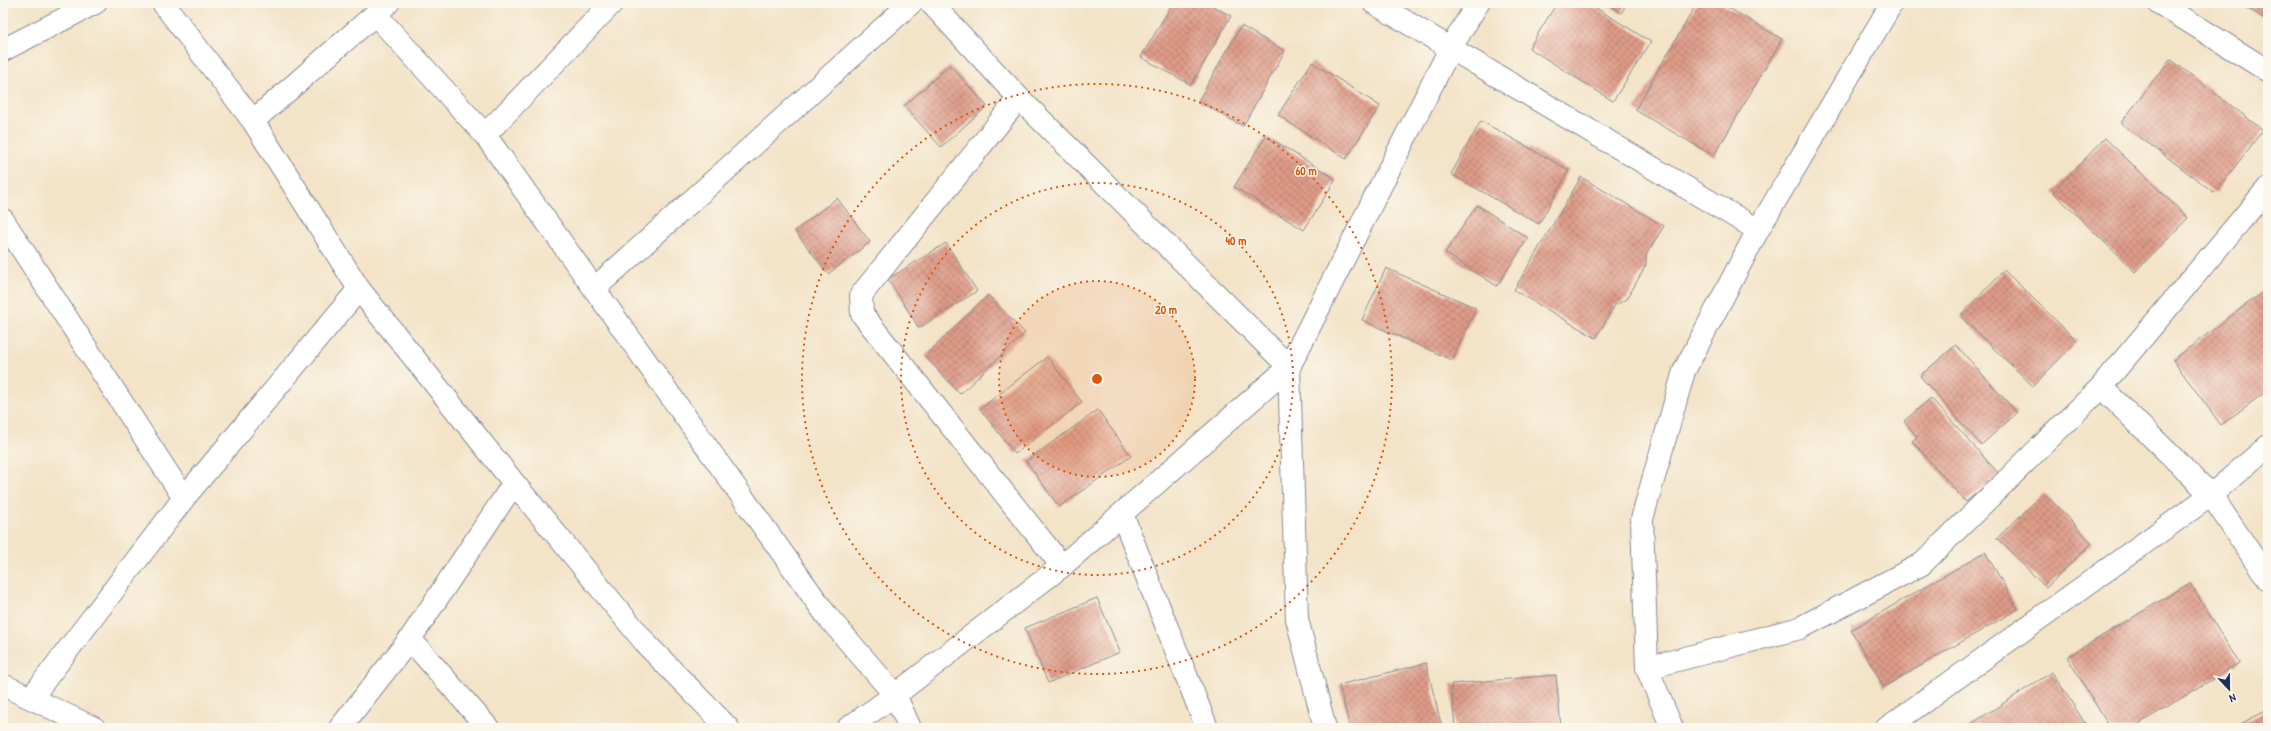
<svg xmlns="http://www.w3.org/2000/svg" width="2271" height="731" viewBox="0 0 2271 731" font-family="'Patrick Hand',sans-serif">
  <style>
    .building { fill: url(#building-cross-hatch) }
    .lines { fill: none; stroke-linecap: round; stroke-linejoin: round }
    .minor-casing { stroke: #878992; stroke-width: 24 }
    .minor { stroke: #fff; stroke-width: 22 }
    .ring { fill: none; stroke: #de5710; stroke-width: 2; stroke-dasharray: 2 4 }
    .centre { fill: #de5710; stroke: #fbf7ec; stroke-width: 2 }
    .ring-label { font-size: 12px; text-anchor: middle; font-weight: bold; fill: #de5710; stroke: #fbf7ec; stroke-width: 3; stroke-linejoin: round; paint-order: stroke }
  </style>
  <defs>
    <pattern id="building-cross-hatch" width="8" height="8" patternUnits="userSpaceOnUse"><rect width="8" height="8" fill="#df9b88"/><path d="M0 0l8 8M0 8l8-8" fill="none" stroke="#b47f72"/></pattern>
  </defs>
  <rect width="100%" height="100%" fill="#fbf7ec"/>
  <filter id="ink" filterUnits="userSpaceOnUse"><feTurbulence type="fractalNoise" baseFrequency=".025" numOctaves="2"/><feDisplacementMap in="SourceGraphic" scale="8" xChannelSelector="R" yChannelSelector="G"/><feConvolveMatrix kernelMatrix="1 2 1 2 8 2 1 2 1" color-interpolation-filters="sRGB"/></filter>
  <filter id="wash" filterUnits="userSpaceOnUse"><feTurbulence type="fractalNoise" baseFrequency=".012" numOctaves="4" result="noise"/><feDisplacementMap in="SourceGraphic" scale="16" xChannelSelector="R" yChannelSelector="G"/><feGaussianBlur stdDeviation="0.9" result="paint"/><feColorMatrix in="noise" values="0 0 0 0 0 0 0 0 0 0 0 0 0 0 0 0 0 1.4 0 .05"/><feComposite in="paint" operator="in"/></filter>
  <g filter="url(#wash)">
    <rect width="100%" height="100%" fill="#f3e3c7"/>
    <g id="blocks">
      <path class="building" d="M1173,3H1207L1231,16L1191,85L1141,57Z
        M1557,3H1588L1651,42L1613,101L1529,48Z
        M1606,3H1627L1621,13Z
        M1697,3H1720L1782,39L1714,156L1635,110Z
        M2246,3H2268V21L2244,6Z
        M1241,26L1285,51L1243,126L1198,101Z
        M2170,59L2263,130L2215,193L2121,123Z
        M1312,62L1380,106L1346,159L1278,115Z
        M950,65L987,106L941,147L904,106Z
        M1481,121L1569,170L1539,224L1451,174Z
        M1266,136L1336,179L1304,230L1234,187Z
        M2105,138L2188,218L2135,272L2053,192Z
        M1581,177L1664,226L1646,255V265L1627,299L1615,305L1596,338L1514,290Z
        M837,198L870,242L828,274L795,231Z
        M1477,205L1528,238L1497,286L1445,253Z
        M946,243L977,291L919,328L888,279Z
        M1386,268L1476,308L1452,360L1362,320Z
        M2004,270L2077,341L2033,386L1960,316Z
        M2268,288V390L2221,425L2173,360Z
        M988,295L1025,333L960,394L925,356Z
        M1956,345L2017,413L1981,445L1920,376Z
        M1047,357L1082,402L1015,454L980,409Z
        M1931,398L1999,474L1966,502L1912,441L1917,437L1904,421Z
        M1098,410L1131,456L1059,507L1026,461Z
        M2044,493L2092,543L2046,588L1997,538Z
        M1985,552L2018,609L1884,687L1851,630Z
        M2190,583L2239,663L2132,728H2110L2067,657Z
        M1097,598L1120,652L1048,683L1025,628Z
        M1426,663L1442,728H1350L1339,685Z
        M2052,672L2088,728H1965Z
        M1556,675L1561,728H1455L1451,684Z
        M2268,710V728H2232Z"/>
    </g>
  </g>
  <g filter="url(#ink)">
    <use href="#blocks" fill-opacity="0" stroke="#878992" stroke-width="1"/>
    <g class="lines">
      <g class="minor-casing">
        <path id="minor" d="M163,3L253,121L359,289L514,483L648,646L728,728
          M931,3L1019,98L1289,367L1297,619L1325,728
          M1374,3L1758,230
          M2159,3L2268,71
          M376,15L485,135L827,616L895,695L910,728
          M3,50L95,3
          M1019,98L861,295L862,314L1062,566
          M253,121L388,3
          M485,135L612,3
          M3,220L184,498
          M594,289L911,3
          M2101,387L2211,495L2268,579
          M1122,514L1207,728
          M410,639L488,728
          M1647,668L1800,628L1922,564L2101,387L2268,188
          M3,685L94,728
          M31,698L184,498L359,289
          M340,728L410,639L514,483
          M848,728L895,695L1062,566L1289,367L1450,49L1478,3
          M1672,728L1647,668L1642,519L1684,371L1758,230L1892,3
          M1887,728L2211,495L2268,446"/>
      </g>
      <use href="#minor" class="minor"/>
    </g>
  </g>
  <circle cx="1097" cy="379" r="98" fill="#de5710" fill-opacity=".12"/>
  <g class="ring">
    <circle cx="1097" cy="379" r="98"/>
    <circle cx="1097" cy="379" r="196"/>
    <circle cx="1097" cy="379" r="295"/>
  </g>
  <circle cx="1097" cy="379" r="6" class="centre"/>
  <g class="ring-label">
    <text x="1306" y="175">60 m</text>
    <text x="1236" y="245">40 m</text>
    <text x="1166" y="314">20 m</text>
  </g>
  <rect width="2271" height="731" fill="none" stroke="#fbf7ec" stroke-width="16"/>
  <g transform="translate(2229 689) rotate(158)" stroke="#fbf7ec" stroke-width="3" paint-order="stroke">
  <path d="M0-3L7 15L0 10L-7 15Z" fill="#1b2f5e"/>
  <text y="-6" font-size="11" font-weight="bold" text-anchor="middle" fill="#1b2f5e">N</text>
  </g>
</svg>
